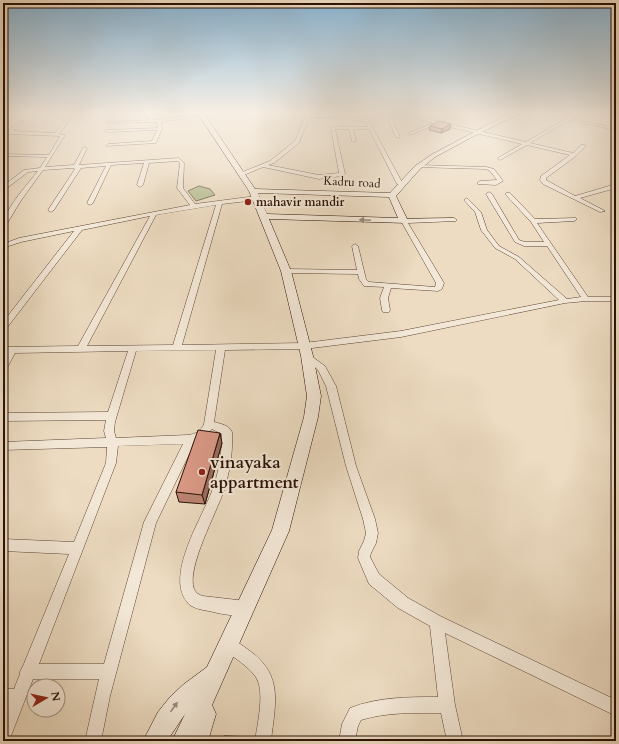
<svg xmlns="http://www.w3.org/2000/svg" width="619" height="744" viewBox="0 0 619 744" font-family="Cardo,serif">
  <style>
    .green { fill: #b8c094; stroke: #71684d }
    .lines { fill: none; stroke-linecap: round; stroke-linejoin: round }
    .street-casing { stroke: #5b4335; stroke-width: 1 }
    .secondary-casing { stroke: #2a1006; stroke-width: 1 }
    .street { fill: #f3e8d7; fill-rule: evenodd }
    .secondary { fill: #f3e8d7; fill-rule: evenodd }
    .wall { fill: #bb8473; stroke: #2a1006 }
    .shaded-wall { fill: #996b5e; stroke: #2a1006 }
    .building { fill: #da9986; stroke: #2a1006 }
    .oneway { fill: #998779 }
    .poi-dot { fill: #8f2418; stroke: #f3e8d7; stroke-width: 1.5 }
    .labels { text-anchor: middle; stroke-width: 4; stroke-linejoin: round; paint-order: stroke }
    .far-street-label { font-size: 12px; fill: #2a1006; stroke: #f3e8d7 }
    .far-poi-label { font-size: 12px; font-weight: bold; fill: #2a1006; stroke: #f3e8d7; text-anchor: start }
    .near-poi-label { font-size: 17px; font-weight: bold; fill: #2a1006; stroke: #f3e8d7; text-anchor: start }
  </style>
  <rect width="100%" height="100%" fill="#eddcc2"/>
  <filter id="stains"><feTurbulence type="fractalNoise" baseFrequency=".005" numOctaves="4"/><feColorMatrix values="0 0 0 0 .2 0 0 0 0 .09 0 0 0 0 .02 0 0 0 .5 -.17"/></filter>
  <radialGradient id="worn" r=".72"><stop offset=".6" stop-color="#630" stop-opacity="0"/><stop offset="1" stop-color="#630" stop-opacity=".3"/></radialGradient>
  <path class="green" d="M199,186L210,189L215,195L196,201L188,191Z"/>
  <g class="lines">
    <g class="street-casing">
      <path id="street" d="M16,112H25L3,117V115Z
        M85,112H89L85,116L83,115Z
        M125,112H135L126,114Z
        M145,112H149L153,119L156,120L202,114L204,115L161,122L162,129L156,143L106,146L108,144L152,141L157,130L107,132L105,131L107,130L158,128L157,122L109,123L107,122L149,120Z
        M307,112H311L310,115H338L364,119L360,112H364L403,184L402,185L397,184L369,129H353L356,141L354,142L352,141L349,129H335L345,174L342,176L319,179L263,167L244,175H240V173L270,161L295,141ZM309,117H338L365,122L368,127H333L331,128L339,173L319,175L268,165L274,163L299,143Z
        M456,112H462L441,122L526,142L574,114H571V112L600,116L607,112H613L600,118L578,115L572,119L616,128V130L569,120L530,143L573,153L581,145H585V147L576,156L546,178V180L575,196L616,184V188L580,198L605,211L600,212L543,184L540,180L541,176L570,155L527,145L500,160L498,159V158L522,144L437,124L410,135L409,133L433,123L400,114L402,113L436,121Z
        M71,113L74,114L59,134L65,135L45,167L74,165L83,148L85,147L87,148L79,165L179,158L184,163L183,188L195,204L256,196L259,198L256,200L222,204L182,345L304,343L401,331L559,300L515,259L495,248L481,230L475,212L464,200L467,198L481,212L487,230L499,246L519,257L567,299L581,297L547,246H524L515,242L486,194L489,192L492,194L519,240L525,242H544L531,222L506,195V193H510L535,219L576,218V220L574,221L537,223L588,297H616V301H586L565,303L401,337L304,349L225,350L214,422C221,424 229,425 232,432C233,452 230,471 224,490C217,512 186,568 194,589C196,593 199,595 203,596L246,601L251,603L253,608L251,613C239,618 221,614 209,611C202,610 191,608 187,602C165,575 202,518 212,491C219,472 222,453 222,434L212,429L204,438L195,442L156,523L110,696L101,741H85L99,679H33L9,741H3V716L8,704L3,705V689H14L20,674V672L23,666L69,554L3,551V539L74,542L106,463L107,447L3,450V442L106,438L104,431L106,420L3,421V413L108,412L128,351L15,353L6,370L3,371V360L7,353H3V347L78,346L150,216L82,230L6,329L3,330V322L74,231L21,242L3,248V244L19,238L190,205L177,188L180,163L178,161L149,163L143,185L140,187L137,185L144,163L111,165L93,203L90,205L87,203L106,166L81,168L54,210L51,212L48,210L75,169L73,168L43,170L20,202L5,227L3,228C3,210 27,185 38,171L28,172L3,191V186L24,170L40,168L47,157L3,156V154L49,155L60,136L8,134L3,133V131H8L22,120L23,122L13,131L55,133ZM216,205L173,345L87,346L156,215ZM216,350L204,424C201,431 196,434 188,435L116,438L114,431L115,422L136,351ZM183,444L144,522L104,664H39L116,463L118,446Z
        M398,114L400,115L394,120L393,122L400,137L398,138L396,137L389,122L391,118Z
        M614,139H616V142L613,141Z
        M418,165L486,167L494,169L503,181L496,185L478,184V182L480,181L497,180L490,171L486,169L416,167V166Z
        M454,218L457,220L456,221L408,223L444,283L442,289L438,291L391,288L388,298L390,310L389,312H383L382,310L380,298L384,287L364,286L359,279L358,274L286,273L283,271L286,269L357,270L352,246L355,244L358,246L366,279L369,282L435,287L436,283L401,221L404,219Z
        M307,353L325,366L336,386L356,466L375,519L378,533L376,543L371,553L370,557L379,574L408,598L442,617L616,700V716L445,633L455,705L463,741H447L441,713C414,713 387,712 361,720L358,726L355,741H339L342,724L350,708C378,697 408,697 438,697L430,626L398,608L369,584L358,558L359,551L364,541L366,533L363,519L346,466L326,386L318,370L303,356Z
        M229,638C237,641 243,646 250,651C284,676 275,704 271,741H255C257,725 266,690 255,676C247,665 234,658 224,650L222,645L224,640Z"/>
    </g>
    <g class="secondary-casing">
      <path id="secondary" d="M197,112H203L255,189L390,193L415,166L431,155L487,125L515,112H523L472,137L435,157L420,169L396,196L408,221L407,223L269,219L291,271L313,356L321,396L318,417L289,531L212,705L216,714L208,741H172L185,714L167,741H143L158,712L170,697L184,684L207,667L272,530L304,417L307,396L301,356L281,271L249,191ZM258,193L389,197L398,218L267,214Z"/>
    </g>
    <use href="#street" class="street"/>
    <use href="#secondary" class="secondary"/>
  </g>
  <path class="wall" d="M430,126L450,129L441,133L429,130Z
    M222,443L205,504L179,502L176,492Z"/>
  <path class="shaded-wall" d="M451,124L450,129L441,133L442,129Z
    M220,433L222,443L205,504L202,495Z
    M253,737L256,740L255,741H253Z"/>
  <path class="building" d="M439,121L451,124L442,129L430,126Z
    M198,430L220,433L202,495L176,492Z
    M224,736L253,737V741H223Z"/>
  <defs><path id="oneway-solid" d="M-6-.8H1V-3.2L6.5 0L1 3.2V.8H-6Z"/></defs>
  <g class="oneway">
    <use href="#oneway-solid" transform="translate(365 220) rotate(-178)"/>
    <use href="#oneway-solid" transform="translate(174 707) rotate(-54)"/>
  </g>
  <linearGradient id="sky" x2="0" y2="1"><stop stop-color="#89b6d6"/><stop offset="0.52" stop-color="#f7efe4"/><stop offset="1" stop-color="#f7efe4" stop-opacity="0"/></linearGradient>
  <rect width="619" height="217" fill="url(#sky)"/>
  <g class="poi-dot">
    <circle cx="248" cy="202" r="4"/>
    <circle cx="202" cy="472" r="4"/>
  </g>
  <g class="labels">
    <g class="far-street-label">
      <text transform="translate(352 182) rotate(3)" y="4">Kadru road</text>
    </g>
    <g class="far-poi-label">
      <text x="256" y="206">mahavir mandir</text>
    </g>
    <g class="near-poi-label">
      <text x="210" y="468">vinayaka<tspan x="210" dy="20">appartment</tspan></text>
    </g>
  </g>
  <rect width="619" height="744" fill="none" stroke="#eddcc2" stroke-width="16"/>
  <rect x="4" y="4" width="611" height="736" fill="none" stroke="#2a1006" stroke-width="2"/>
  <rect x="8" y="8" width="603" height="728" fill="none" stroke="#2a1006"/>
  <g transform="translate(46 698) rotate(81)"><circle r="19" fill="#f3e8d7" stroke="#a39283"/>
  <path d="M0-3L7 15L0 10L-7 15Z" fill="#8f2418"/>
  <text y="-6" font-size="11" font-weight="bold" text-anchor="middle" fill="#2a1006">N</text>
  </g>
  <rect width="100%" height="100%" filter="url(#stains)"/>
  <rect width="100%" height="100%" fill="url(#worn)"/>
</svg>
